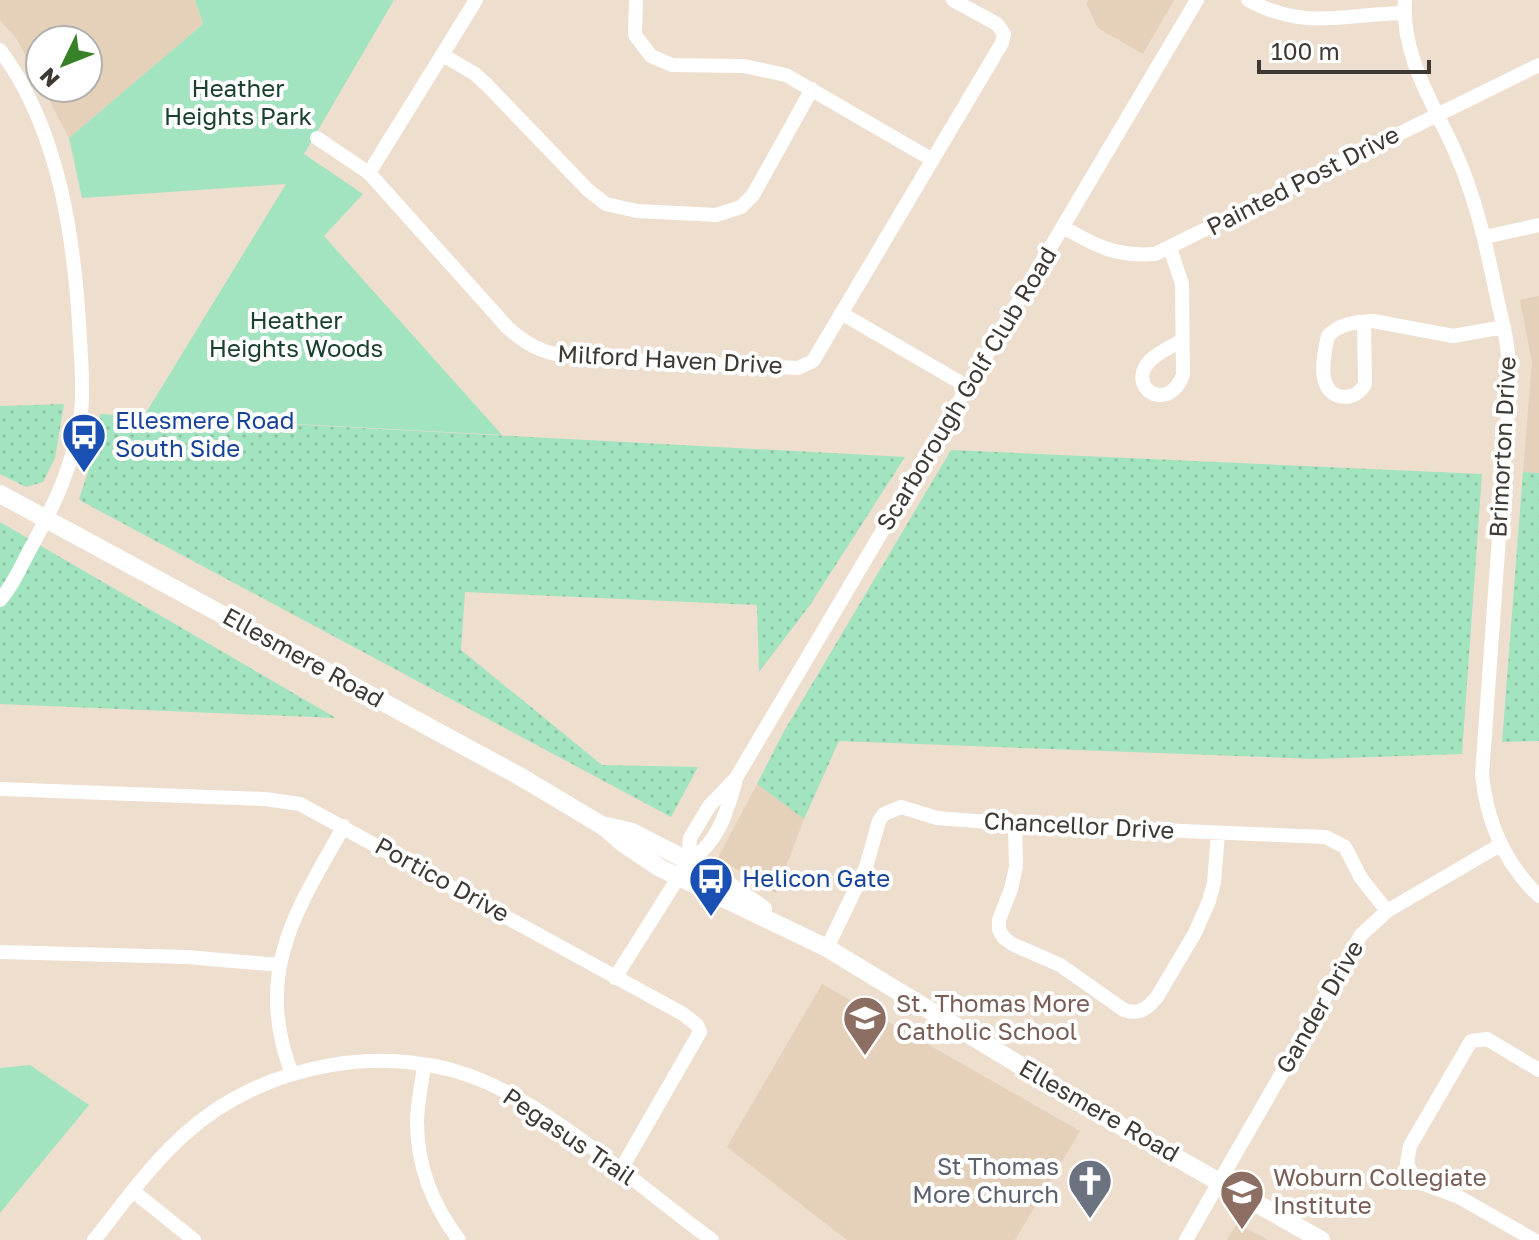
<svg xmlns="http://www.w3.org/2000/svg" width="1539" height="1240" viewBox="0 0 1539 1240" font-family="'Golos Text',sans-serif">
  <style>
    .built { fill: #e5d0ba }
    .grass { fill: url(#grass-dots) }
    .park { fill: #a3e4c0 }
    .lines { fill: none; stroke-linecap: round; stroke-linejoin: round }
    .minor { stroke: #fff; stroke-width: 14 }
    .major { stroke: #fff; stroke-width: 18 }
    .labels { text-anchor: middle; stroke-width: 8; stroke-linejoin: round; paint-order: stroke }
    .park-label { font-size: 24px; fill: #1a412e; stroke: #fff }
    .street-label { font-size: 24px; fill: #3f3933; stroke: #fff }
    .transit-label { font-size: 24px; fill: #164399; stroke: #fff; text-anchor: start }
    .education-label { font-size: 24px; fill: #785e54; stroke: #fff; text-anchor: start }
    .worship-label { font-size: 24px; fill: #5b616d; stroke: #fff; text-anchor: end }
  </style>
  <defs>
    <pattern id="grass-dots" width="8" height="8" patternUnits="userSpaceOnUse" patternTransform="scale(2)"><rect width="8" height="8" fill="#a3e4c0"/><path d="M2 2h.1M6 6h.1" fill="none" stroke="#8dc4a5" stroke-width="1.8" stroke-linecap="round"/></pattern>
  </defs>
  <rect width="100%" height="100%" fill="#eddece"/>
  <path class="built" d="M0,0H195L203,24L69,138L43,88H88V40H40V83L16,38L0,20Z
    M1089,0H1174L1143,54L1098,28L1086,3Z
    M1539,296V473L1523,472L1532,362L1520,300Z
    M757,784L804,819L776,893L718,858Z
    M822,984L1080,1131L1015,1240H847L727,1147Z
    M1237,1223L1268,1240H1227Z"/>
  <path class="grass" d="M64,404L55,458L43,482L26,487L0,474V406Z
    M100,414L905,457L810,605L759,672L757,605L465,592L461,650L602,765L698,767L671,817L83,502L79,499L94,454Z
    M951,450L1482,474L1462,754L1315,759L839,741L804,819L757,784L783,733Z
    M1523,472L1539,473V741L1502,742Z
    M0,522L336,718L0,704Z"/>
  <path class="park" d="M195,0H394L304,154L363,194L324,236L502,435L144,416L286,184L82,198L69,138L203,24Z
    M30,1065L89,1105L0,1213V1068Z"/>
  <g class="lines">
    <path class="minor" d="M636,0L635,35L651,56L672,65L744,66L786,75L931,159
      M1248,0C1306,31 1343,14 1404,13
      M1405,0C1401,58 1435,105 1457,156C1477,202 1487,249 1497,298C1504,328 1510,351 1510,383L1482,775C1487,822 1504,863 1539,896
      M0,50C60,130 75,242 80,339C81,363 84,388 81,412C75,463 53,508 28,553C20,569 12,586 0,600
      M443,55L475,74L487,85L588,190L606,204L637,211L716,215L741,207L753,195L812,89
      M317,138L369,173L508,328C534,351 550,355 584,358L798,368L813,361L1002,43L1004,34L997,24L953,0
      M369,173L476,0
      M1063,227C1096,246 1116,257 1155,254L1539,65
      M1485,237L1539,225
      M1170,248L1182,284L1183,375C1169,412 1132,391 1145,367C1152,355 1169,348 1181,341
      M841,313L968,387
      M1364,322L1365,384C1356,401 1332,402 1325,382C1321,370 1325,348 1328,336C1340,323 1356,322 1373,321L1453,336L1504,327
      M0,789L265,799L300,804L683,1014L697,1025L700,1032L620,1171
      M1015,824L1016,867L1011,889L999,920V930L1004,938L1012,944L1060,965L1124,1010C1139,1015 1147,1009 1157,997L1195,933L1209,901L1214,883L1218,833
      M688,862C717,844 726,815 735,783
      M827,948L866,867L879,821L884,814L901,807L937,818L1015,824L1326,837L1345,847L1361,878L1387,911
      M0,952L187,957L279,965
      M615,978L688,862L690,838L710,805L736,778L1197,0
      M424,1065C422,1084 417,1103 417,1122C417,1165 433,1206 459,1240
      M292,1074C253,973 296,911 344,826
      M133,1191L194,1240
      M94,1240C123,1204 150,1165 185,1134C262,1063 392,1039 488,1083C566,1119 642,1189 712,1240
      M1186,1240L1361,935L1387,911L1500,845
      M1534,1240L1459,1197L1415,1181L1407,1163L1410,1146L1471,1041L1487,1039L1539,1070"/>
    <path class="major" d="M0,494L521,777L603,826L624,844L660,868L827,948L1105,1117L1321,1240
      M607,826L632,832L706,870L763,909"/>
  </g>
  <defs>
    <g id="bus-pin" transform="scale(2.3)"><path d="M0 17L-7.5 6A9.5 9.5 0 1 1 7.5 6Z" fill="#1a4fb4" stroke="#fff"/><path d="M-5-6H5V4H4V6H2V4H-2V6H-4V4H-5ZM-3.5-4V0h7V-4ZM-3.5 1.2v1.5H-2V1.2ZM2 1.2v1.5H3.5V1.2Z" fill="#fff"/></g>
    <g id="school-pin" transform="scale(2.3)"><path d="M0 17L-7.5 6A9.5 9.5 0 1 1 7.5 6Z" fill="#8d6e63" stroke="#fff"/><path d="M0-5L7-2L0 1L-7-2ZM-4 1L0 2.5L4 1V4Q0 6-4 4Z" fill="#fff"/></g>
    <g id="church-pin" transform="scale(2.3)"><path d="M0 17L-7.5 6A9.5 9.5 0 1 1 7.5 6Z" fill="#6b7280" stroke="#fff"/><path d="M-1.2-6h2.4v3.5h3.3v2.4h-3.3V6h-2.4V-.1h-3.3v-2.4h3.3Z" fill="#fff"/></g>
  </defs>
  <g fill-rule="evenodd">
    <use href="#bus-pin" x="84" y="435"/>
    <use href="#bus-pin" x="711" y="879"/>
    <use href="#school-pin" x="865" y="1018"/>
    <use href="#church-pin" x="1090" y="1181"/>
    <use href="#school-pin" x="1242" y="1192"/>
  </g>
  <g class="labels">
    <g class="park-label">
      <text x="238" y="97">Heather<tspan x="238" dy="28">Heights Park</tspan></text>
      <text x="296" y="329">Heather<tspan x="296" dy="28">Heights Woods</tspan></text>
    </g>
    <g class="street-label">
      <text transform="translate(1303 181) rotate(-27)" y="8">Painted Post Drive</text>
      <text transform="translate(670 360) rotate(3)" y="8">Milford Haven Drive</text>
      <text transform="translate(967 389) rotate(-59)" y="8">Scarborough Golf Club Road</text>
      <text transform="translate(1503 447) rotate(-87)" y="8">Brimorton Drive</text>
      <text transform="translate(303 658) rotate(29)" y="8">Ellesmere Road</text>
      <text transform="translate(1079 826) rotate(3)" y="8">Chancellor Drive</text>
      <text transform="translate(442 880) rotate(29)" y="8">Portico Drive</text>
      <text transform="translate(1320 1007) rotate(-60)" y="8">Gander Drive</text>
      <text transform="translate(1099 1111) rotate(30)" y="8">Ellesmere Road</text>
      <text transform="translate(569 1137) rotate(34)" y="8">Pegasus Trail</text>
    </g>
    <g class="transit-label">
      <text x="115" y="429">Ellesmere Road<tspan x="115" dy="28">South Side</tspan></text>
      <text x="742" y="887">Helicon Gate</text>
    </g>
    <g class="education-label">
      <text x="896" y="1012">St. Thomas More<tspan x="896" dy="28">Catholic School</tspan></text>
      <text x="1273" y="1186">Woburn Collegiate<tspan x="1273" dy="28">Institute</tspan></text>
    </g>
    <g class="worship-label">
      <text x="1059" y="1175">St Thomas<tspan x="1059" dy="28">More Church</tspan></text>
    </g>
  </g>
  <g transform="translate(64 64) rotate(227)"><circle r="38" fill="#ffffff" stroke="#b2b0ad" stroke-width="2"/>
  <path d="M0-6L14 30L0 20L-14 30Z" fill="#378128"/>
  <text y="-12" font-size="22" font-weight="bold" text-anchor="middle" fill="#3f3933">N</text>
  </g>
  <path d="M1259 60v12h170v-12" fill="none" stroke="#3f3933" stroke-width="4"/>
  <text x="1271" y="60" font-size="24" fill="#3f3933" stroke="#ffffff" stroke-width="6" paint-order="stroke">100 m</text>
</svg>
